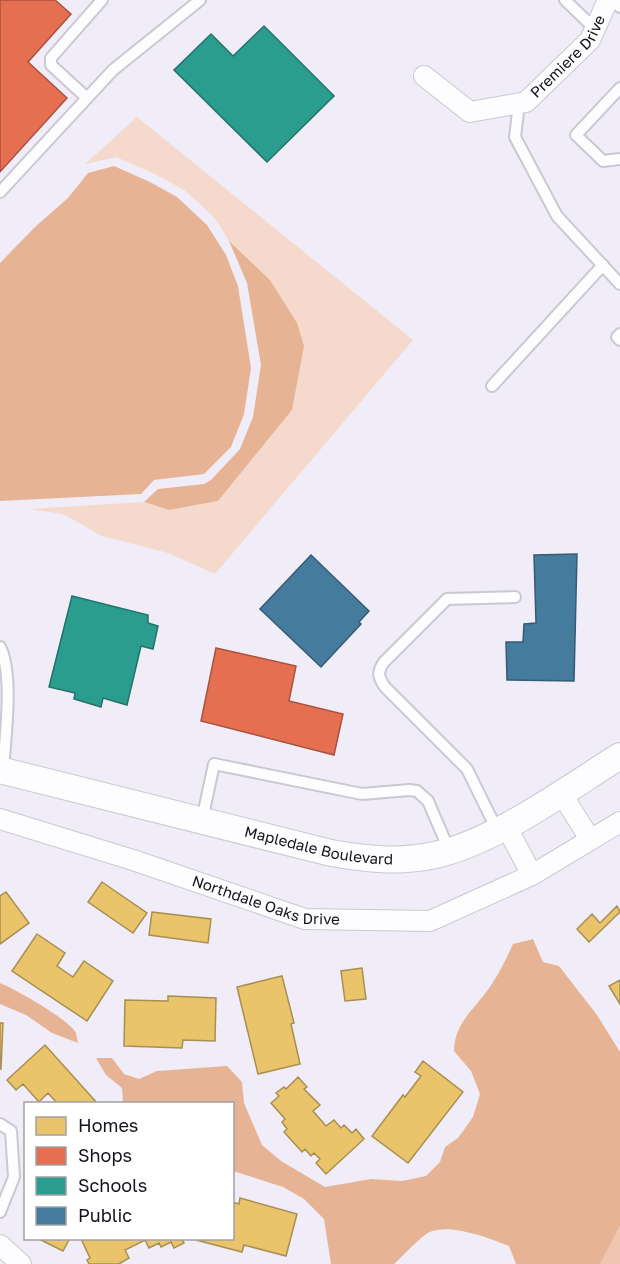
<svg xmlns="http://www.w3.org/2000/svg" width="620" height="1264" viewBox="0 0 620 1264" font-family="'Golos Text',sans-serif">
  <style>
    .green { fill: #f4d9cc }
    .forest { fill: #efc6af }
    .water { fill: #e6b494 }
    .homes { fill: #e9c46a; stroke: #a98e52; stroke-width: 1.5 }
    .shops { fill: #e76f51; stroke: #a75340; stroke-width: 1.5 }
    .schools { fill: #2a9d8f; stroke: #23736c; stroke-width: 1.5 }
    .public { fill: #457b9d; stroke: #365b75; stroke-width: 1.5 }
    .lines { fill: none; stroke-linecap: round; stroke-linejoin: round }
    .service-casing { stroke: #cac8d2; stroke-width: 14 }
    .minor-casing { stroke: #cac8d2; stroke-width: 22 }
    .tertiary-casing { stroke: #cac8d2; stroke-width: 28 }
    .service { stroke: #fdfcfe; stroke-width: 10 }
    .minor { stroke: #fdfcfe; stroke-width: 20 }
    .tertiary { stroke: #fdfcfe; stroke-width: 26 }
    .labels { text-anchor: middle; stroke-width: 6; stroke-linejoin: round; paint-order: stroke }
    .street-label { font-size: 15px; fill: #131119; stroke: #fff }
  </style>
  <rect width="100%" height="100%" fill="#f0edf8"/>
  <path class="green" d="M137,117L413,340L215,574L168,553L102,536L63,514L30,509L144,502L169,510L218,501L292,410L270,280L229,241L214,217L184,190L155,174L116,157L85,164Z"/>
  <path class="forest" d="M620,1223V1264H598Z"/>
  <path class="water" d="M114,166L150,182L177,197L207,225L226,255L238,286L251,368L244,414L231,447L204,474L154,480L141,494L0,501V263L35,227L68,198L88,173Z
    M229,241L270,280L297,323L304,346L292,410L218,501L169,510L144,502L158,489L204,484L211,480L240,449L253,417L261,365L247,283Z
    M533,939L543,962L559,966L597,1015L620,1052V1225L600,1264H516L509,1246C489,1238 450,1223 430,1232C422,1235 402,1257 394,1264H331L324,1219L304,1199L283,1187L233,1171L232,1104L123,1103L122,1088L106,1075L96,1058H112L124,1074L139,1079L157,1071L227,1066L242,1082L244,1103L262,1145L281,1161L325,1187L371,1179L402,1181L426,1176L440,1162L445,1147L458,1138L473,1117L480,1094L471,1071L454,1051C454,1021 479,1006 493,982C501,970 507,957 513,944Z
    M0,983C15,989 70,1020 76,1033C77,1036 77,1040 78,1043L52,1033L26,1015L0,1004Z"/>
  <path class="homes" d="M102,882L147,913L133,933L88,902Z
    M6,892L29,923L0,944V896Z
    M617,906L620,912L589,942L577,929L592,914L600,923Z
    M152,912L211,919L208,943L149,935Z
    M37,934L65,953L57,966L73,977L84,961L113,981L87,1021L12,971Z
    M362,968L366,999L345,1001L341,971Z
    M282,976L294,1023L291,1024L300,1064L258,1074L237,987Z
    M620,980V1004L609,986Z
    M168,996L216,998L215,1041L183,1040L182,1048L124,1046L125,1000L168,1001Z
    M0,1023H3L1,1069H0Z
    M45,1045L98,1104H58L48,1093L39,1102L23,1084L16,1090L7,1080Z
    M423,1061L463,1092L408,1163L372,1136L403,1095L405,1097L421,1076L415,1072Z
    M298,1077L307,1087L304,1089L320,1105L313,1111L326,1126L334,1120L341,1128L344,1125L352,1133L356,1129L364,1139L326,1174L316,1163L320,1159L314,1153L311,1156L305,1149L302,1152L284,1132L287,1129L282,1122L285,1119L271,1103L279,1096L276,1093L284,1087L286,1089Z
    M240,1198L297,1214L286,1256L244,1245L242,1252L196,1240L232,1238V1202L239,1204Z
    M37,1238H70L63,1251Z
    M86,1238H182L184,1243L174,1248L171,1242L161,1247L159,1243L149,1248L145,1240L125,1250L129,1258L119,1264H89L87,1260L90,1258L82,1241Z"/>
  <path class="shops" d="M0,0H55L71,14L28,62L67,98L0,172Z
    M216,648L296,666L289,701L343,714L334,755L201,721Z"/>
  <path class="schools" d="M264,26L334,96L267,162L174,70L211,34L233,56Z
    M72,596L148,615V623L158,626L153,649L141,646L127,705L103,698L101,707L74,699L75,693L49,687Z"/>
  <path class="public" d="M577,554L574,681L507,680L506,642H523L524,624L536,623L534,555Z
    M311,555L369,611L359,622L361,624L321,667L260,609Z"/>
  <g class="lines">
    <g class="service-casing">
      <path id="service" d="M565,0L595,29
        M613,0L620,7
        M620,88L576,135L603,161L620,159
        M87,98L51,65V58L102,0
        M519,104L515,137L557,216L620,284
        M0,192L113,70L200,0
        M620,334L617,337L620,340
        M492,386L603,265
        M0,647C14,674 5,739 3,771
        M202,820L214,764L362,794L409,790L417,791L428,801L449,850
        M497,830L467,769L385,687C378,677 377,672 384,662L447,599L515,597
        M0,1124L11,1131L14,1177L0,1212"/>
    </g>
    <g class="minor-casing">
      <g id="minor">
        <path id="s1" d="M424,76L470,112L526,102L590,40L608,0"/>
        <path d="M561,793L590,839"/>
        <path id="s2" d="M0,819L133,860L305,919L430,921L532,875L620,822"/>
        <path d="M506,826L532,875"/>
        <path d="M0,1245L21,1264"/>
      </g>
    </g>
    <g class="tertiary-casing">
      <g id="tertiary">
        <path id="s3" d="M0,770L331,853C365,859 400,863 435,855C495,842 567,789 620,756"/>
      </g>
    </g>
    <use href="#service" class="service"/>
    <use href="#minor" class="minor"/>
    <use href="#tertiary" class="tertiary"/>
  </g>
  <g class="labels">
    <g class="street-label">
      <text dy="5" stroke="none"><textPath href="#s1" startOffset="178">Premiere Drive</textPath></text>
      <text dy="5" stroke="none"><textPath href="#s3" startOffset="328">Mapledale Boulevard</textPath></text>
      <text dy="5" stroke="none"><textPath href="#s2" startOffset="279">Northdale Oaks Drive</textPath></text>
    </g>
  </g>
  <rect x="24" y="1102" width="210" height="138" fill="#ffffff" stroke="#a1a0a3" stroke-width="1.5"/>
  <rect x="36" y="1117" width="30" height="18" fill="#e9c46a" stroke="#a1a0a3" stroke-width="1.5"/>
  <text x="78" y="1132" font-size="18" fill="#131119">Homes</text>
  <rect x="36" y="1147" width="30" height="18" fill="#e76f51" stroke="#a1a0a3" stroke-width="1.5"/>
  <text x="78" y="1162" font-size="18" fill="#131119">Shops</text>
  <rect x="36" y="1177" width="30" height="18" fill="#2a9d8f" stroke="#a1a0a3" stroke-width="1.5"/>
  <text x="78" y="1192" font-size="18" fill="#131119">Schools</text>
  <rect x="36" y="1207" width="30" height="18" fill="#457b9d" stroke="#a1a0a3" stroke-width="1.5"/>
  <text x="78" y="1222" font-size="18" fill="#131119">Public</text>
</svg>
